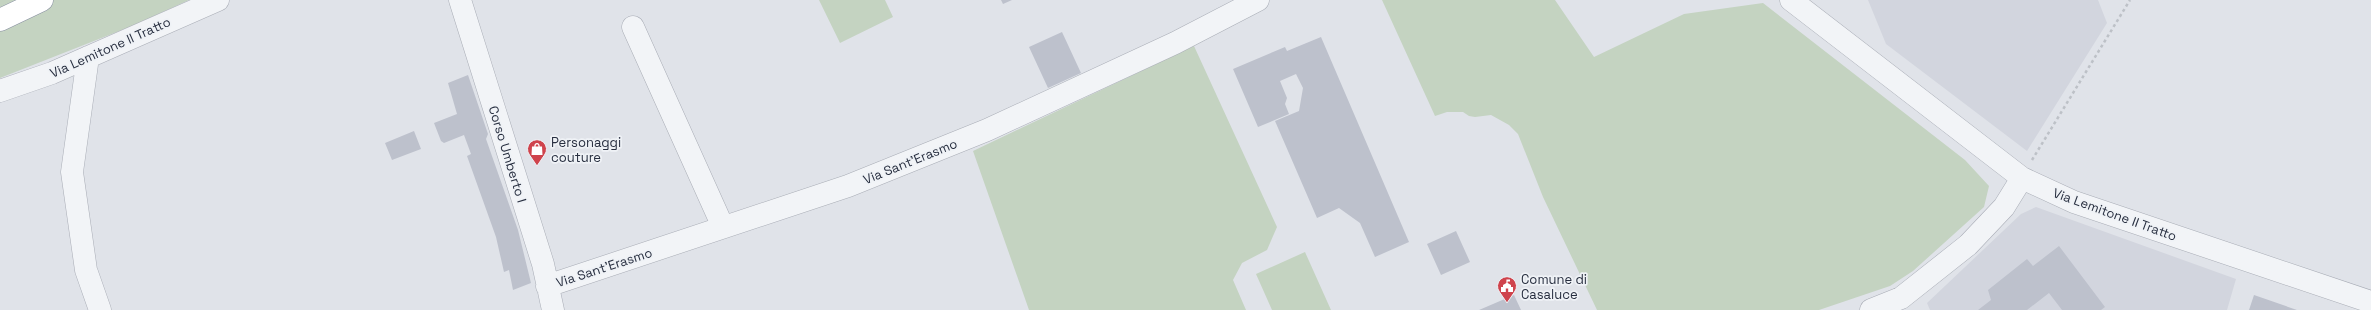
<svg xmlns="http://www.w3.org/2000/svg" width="2371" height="310" viewBox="0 0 2371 310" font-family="'Space Grotesk',sans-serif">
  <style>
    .built { fill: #d2d5de }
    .green { fill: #c4d3c1 }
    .building { fill: #bdc1cc }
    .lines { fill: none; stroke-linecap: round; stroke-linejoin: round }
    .minor-casing { stroke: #a9adb6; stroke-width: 23 }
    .highway-casing { stroke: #878ea0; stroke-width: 23 }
    .path { stroke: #bdc1c7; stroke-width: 2.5; stroke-dasharray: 3 3; stroke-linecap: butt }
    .minor { stroke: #f2f4f7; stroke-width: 22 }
    .highway { stroke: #fff; stroke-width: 22 }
    .labels { text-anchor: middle; stroke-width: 3.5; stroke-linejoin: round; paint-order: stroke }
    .street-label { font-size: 13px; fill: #282f40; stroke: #eff2f6 }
    .poi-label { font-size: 13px; fill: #282f40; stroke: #eff2f6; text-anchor: start }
  </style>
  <rect width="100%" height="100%" fill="#e0e3e9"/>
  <path class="built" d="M1868,0H2098L2107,23L2027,151L1886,44Z
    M2036,207L2236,279L2227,310H1930L1927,303L2021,214Z"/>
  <path class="green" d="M0,0H189L132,26L0,78Z
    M819,0H885L893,17L840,43Z
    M1382,0H1555L1594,57L1684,14L1763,3L1965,160L1989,186L1984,207L1913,271L1890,286L1819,310H1597L1543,197L1518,134L1509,125L1491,115L1475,117L1469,116L1463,112H1447L1435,116Z
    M1194,46L1277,227L1267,250L1242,263L1233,280L1246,310H1029L973,151Z
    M1305,252L1331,310H1272L1256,274Z"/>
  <path class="building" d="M1001,0H1012L1003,4Z
    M1062,32L1081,73L1048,88L1029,47Z
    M1321,37L1409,242L1375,257L1360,223L1339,208L1317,218L1275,121L1299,111L1303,88L1296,74L1280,81L1287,98L1285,104L1289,114L1258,127L1233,69L1285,47L1287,51Z
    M468,75L488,134L486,139L518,230L531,283L513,290L509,270L504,272L496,237L467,156L471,154L464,135L444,143L441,141L434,123L457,114L448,83Z
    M414,131L421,149L392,160L385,143Z
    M1456,231L1470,262L1441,275L1427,244Z
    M2059,246L2105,307L2101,310H2062L2049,293L2027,310H1978L1991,300L1988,290L2027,259L2033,266Z
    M1514,295L1521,310H1479Z
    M2254,295L2297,310H2249Z"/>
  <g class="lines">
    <g class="minor-casing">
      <path id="minor" d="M460,0L543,264L553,310
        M1791,0L2022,178L2074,202L2371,302
        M633,27L723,227
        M88,57L72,172L86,270L100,310
        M0,91L52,73L218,0
        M547,286L848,186L987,130L1175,43L1258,0
        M1871,310L1901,298L1968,245L2004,207L2022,178"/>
    </g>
    <g class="highway-casing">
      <path id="highway" d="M0,20L42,0"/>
    </g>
    <path class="path" d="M2032,160L2130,0"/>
    <use href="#minor" class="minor"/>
    <use href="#highway" class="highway"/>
  </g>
  <defs>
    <g id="shop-pin" transform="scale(1)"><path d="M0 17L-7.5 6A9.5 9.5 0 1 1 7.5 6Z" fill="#cf434c" stroke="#eff2f6"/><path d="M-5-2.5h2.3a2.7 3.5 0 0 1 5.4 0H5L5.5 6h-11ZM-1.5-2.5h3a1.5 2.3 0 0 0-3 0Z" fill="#fff"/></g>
    <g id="civic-pin" transform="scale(1)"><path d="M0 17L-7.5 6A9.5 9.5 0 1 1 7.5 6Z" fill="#cf434c" stroke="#eff2f6"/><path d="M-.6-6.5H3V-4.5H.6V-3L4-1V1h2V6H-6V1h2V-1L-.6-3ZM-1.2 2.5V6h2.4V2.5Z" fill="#fff"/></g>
  </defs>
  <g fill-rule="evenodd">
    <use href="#shop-pin" x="537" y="149"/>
    <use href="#civic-pin" x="1507" y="286"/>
  </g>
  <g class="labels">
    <g class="street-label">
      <text transform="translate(110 47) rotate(-24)" y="5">Via Lemitone II Tratto</text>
      <text transform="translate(508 154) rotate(73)" y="5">Corso Umberto I</text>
      <text transform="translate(910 161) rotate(-22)" y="5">Via Sant'Erasmo</text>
      <text transform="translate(2115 214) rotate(20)" y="5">Via Lemitone II Tratto</text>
      <text transform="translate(604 267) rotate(-18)" y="5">Via Sant'Erasmo</text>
    </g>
    <g class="poi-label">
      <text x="551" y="147">Personaggi<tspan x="551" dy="15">couture</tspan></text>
      <text x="1521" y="284">Comune di<tspan x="1521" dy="15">Casaluce</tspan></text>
    </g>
  </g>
</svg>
